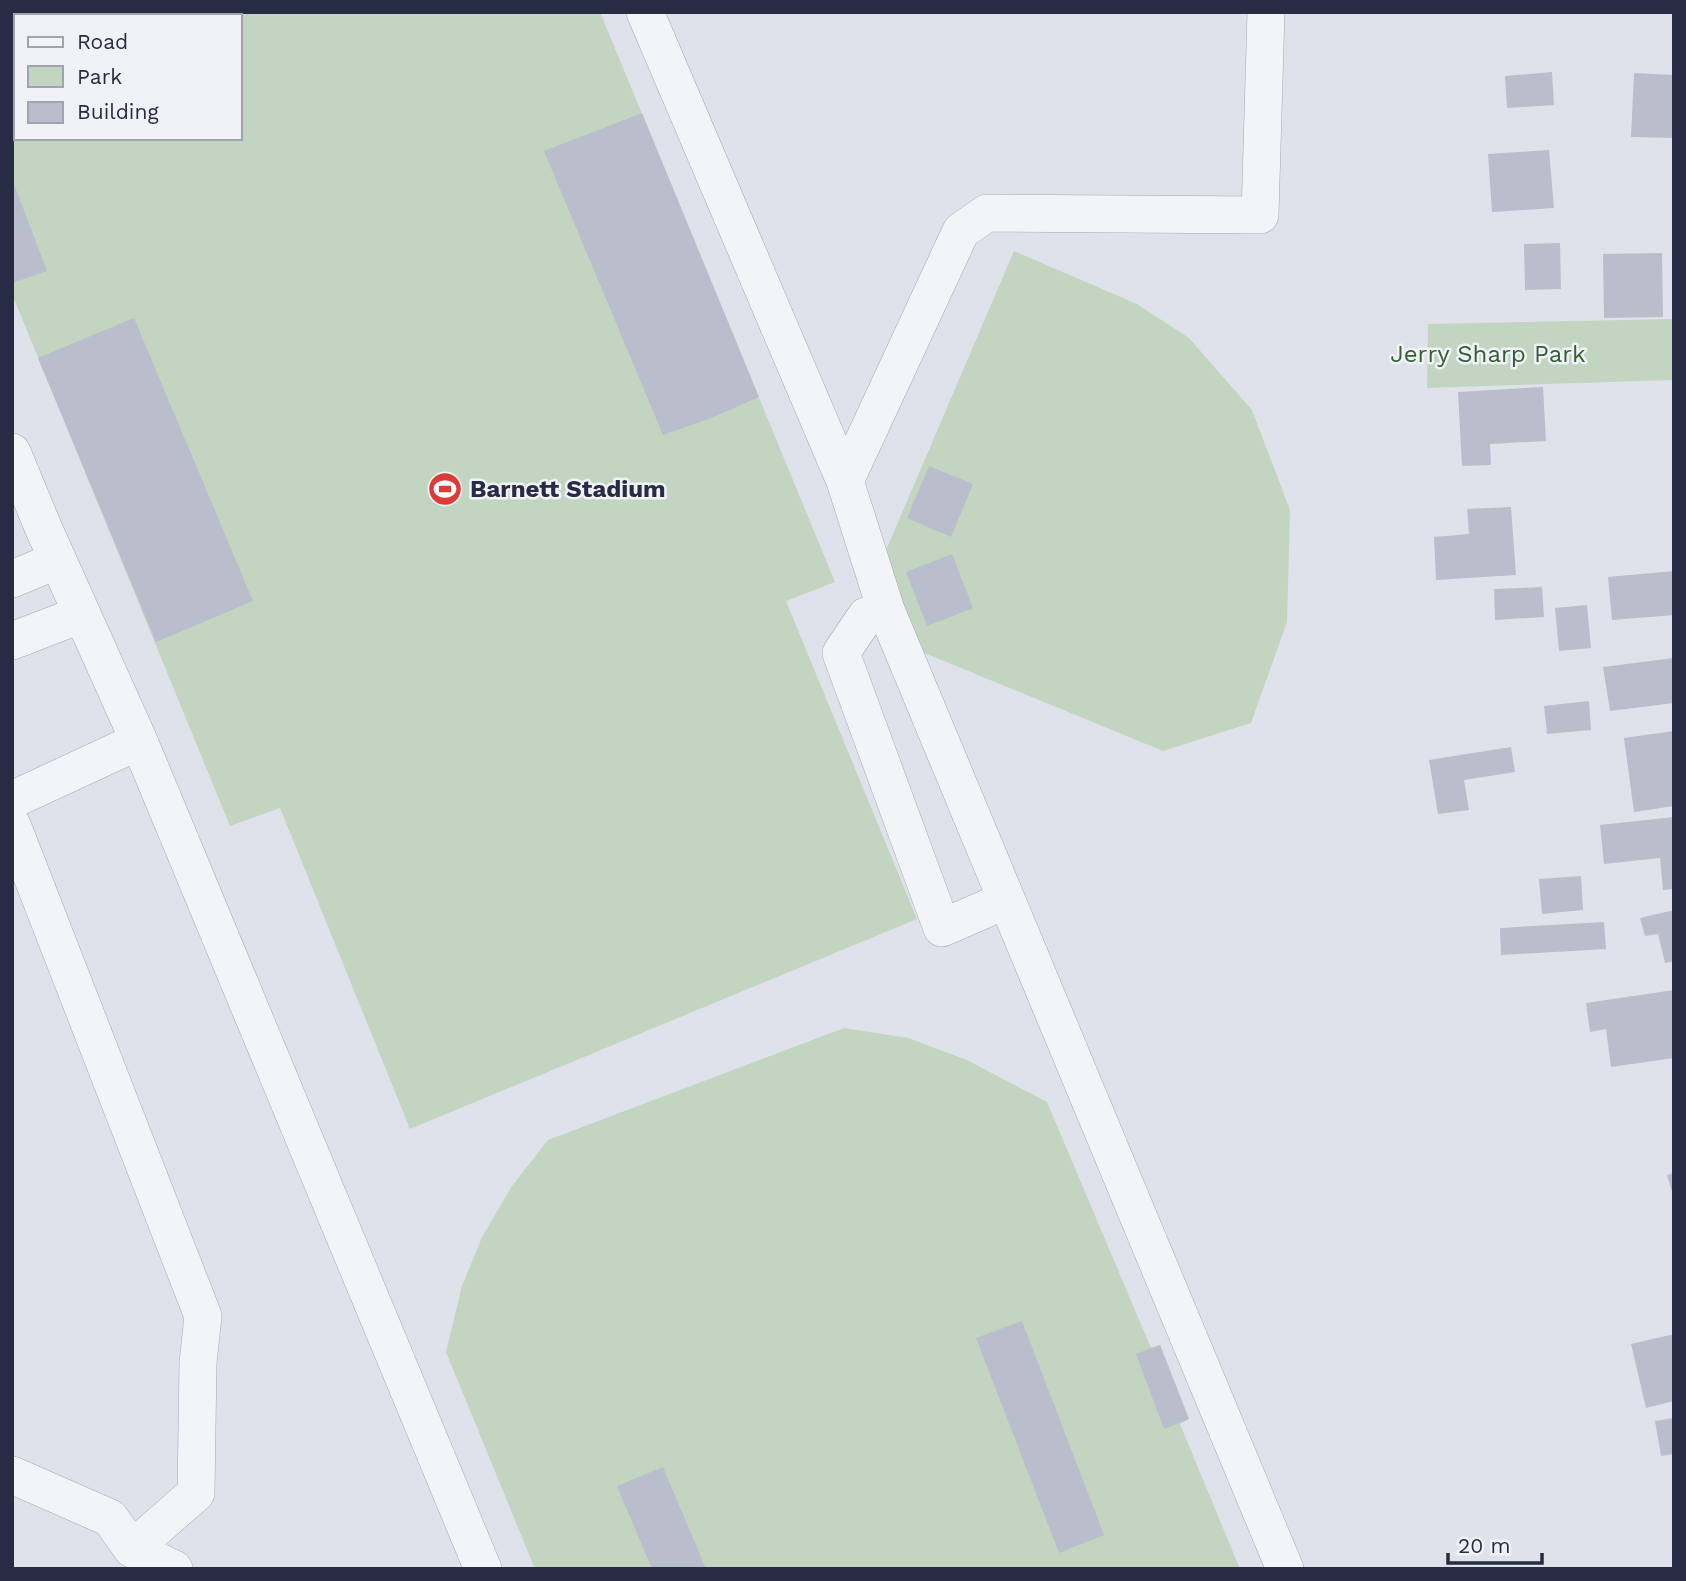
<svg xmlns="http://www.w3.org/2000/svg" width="1686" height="1581" viewBox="0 0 1686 1581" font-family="'Work Sans',sans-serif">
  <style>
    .green { fill: #c2d5c0 }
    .building { fill: #babdcb }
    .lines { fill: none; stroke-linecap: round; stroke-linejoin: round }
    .minor-casing { stroke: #a5a8b6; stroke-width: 38 }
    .minor { stroke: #f3f4f8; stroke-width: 37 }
    .labels { text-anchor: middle; stroke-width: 5; stroke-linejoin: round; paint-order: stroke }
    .park-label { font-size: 24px; fill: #336133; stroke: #f0f2f8 }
    .poi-label { font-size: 24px; font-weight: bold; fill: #272c44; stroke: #f0f2f8; text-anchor: start }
  </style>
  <rect width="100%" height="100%" fill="#e0e2eb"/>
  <path class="green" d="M62,12H600L835,582L786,601L917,919L410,1129L280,808L230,826L12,294V32L16,31V138H240V16H53Z
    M1014,251L1137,304L1189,338L1252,410L1290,510L1287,622L1251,723L1163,751L922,652L884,555Z
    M1674,319V380L1427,388L1428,324Z
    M844,1028L908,1038L967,1060L1047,1102L1151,1348L1160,1345L1189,1419L1180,1424L1240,1569H535L446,1352L462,1286L482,1237L512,1186L548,1140Z"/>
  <path class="building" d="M1552,72L1554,105L1507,108L1505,76Z
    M1634,73L1674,75V138L1631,137Z
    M642,113L759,397L711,418L663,435L544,151Z
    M1549,150L1554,208L1492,212L1488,154Z
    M12,179L47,271L12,283Z
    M1560,243L1561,289L1525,290L1524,244Z
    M1662,253L1663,317L1604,318L1603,254Z
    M134,318L253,601L156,642L38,358Z
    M1543,387L1546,441L1490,444L1491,465L1462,466L1458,392Z
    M929,466L973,484L951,537L907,518Z
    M1511,507L1516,575L1436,580L1434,537L1469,534L1467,509Z
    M952,554L973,608L927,626L906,572Z
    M1674,571V615L1612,620L1608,577Z
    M1542,587L1544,617L1495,620L1494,589Z
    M1587,605L1591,648L1559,651L1555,608Z
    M1674,658V703L1610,711L1603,667Z
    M1589,701L1591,730L1547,734L1544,706Z
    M1674,731V788H1672L1674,806L1634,812L1624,738Z
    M1511,747L1515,772L1464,780L1469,810L1438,814L1429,760Z
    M1674,817V889L1663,890L1660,858L1604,864L1600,825Z
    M1581,876L1583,910L1542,914L1539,879Z
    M1674,910V961L1665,963L1658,934L1645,936L1640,918Z
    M1604,922L1606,949L1501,955L1500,928Z
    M1674,990V1058L1611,1067L1606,1029L1590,1032L1586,1003Z
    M1674,1173V1195H1673L1667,1175Z
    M1022,1321L1104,1535L1059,1553L976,1338Z
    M1674,1334V1401L1646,1408L1631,1344Z
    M1160,1345L1189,1419L1164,1429L1136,1354Z
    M1674,1418V1454L1661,1456L1655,1421Z
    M663,1467L706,1569H652L617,1486Z"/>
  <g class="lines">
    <g class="minor-casing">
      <path id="minor" d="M645,12L845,481L886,610L1285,1569
        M12,452L43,527L139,741L483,1569
        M845,481L961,231L987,213L1260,215L1266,12
        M12,579L58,560
        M886,610L866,616L841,653L942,928L1006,900
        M12,641L82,614
        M12,800L139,741
        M12,825L203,1316L198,1363L196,1493L132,1549
        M12,1475L110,1518L132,1549L174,1569"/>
    </g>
    <use href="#minor" class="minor"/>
  </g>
  <defs>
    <g id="stadium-disc" transform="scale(1.75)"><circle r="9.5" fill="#dc3c38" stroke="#f0f2f8"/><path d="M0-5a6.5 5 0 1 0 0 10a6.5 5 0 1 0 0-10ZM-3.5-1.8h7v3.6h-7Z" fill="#fff"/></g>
  </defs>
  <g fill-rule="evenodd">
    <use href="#stadium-disc" x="445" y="489"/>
  </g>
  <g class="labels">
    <g class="park-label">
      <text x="1488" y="362">Jerry Sharp Park</text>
    </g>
    <g class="poi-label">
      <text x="470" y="497">Barnett Stadium</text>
    </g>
  </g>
  <rect width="1686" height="1581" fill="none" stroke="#272c44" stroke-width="28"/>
  <rect x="14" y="14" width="228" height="126" fill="#f0f2f8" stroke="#a0a3b0" stroke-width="2"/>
  <rect x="28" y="37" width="35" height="10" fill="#f3f4f8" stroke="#a0a3b0" stroke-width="2"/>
  <text x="77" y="49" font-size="21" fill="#272c44">Road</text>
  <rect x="28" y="66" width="35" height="21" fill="#c2d5c0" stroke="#a0a3b0" stroke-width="2"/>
  <text x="77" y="84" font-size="21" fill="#272c44">Park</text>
  <rect x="28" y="102" width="35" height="21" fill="#babdcb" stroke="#a0a3b0" stroke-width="2"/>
  <text x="77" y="119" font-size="21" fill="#272c44">Building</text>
  <path d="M1448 1553v10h94v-10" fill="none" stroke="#272c44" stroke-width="3.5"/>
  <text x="1458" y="1553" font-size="21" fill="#272c44" stroke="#f0f2f8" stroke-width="5" paint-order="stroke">20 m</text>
</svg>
